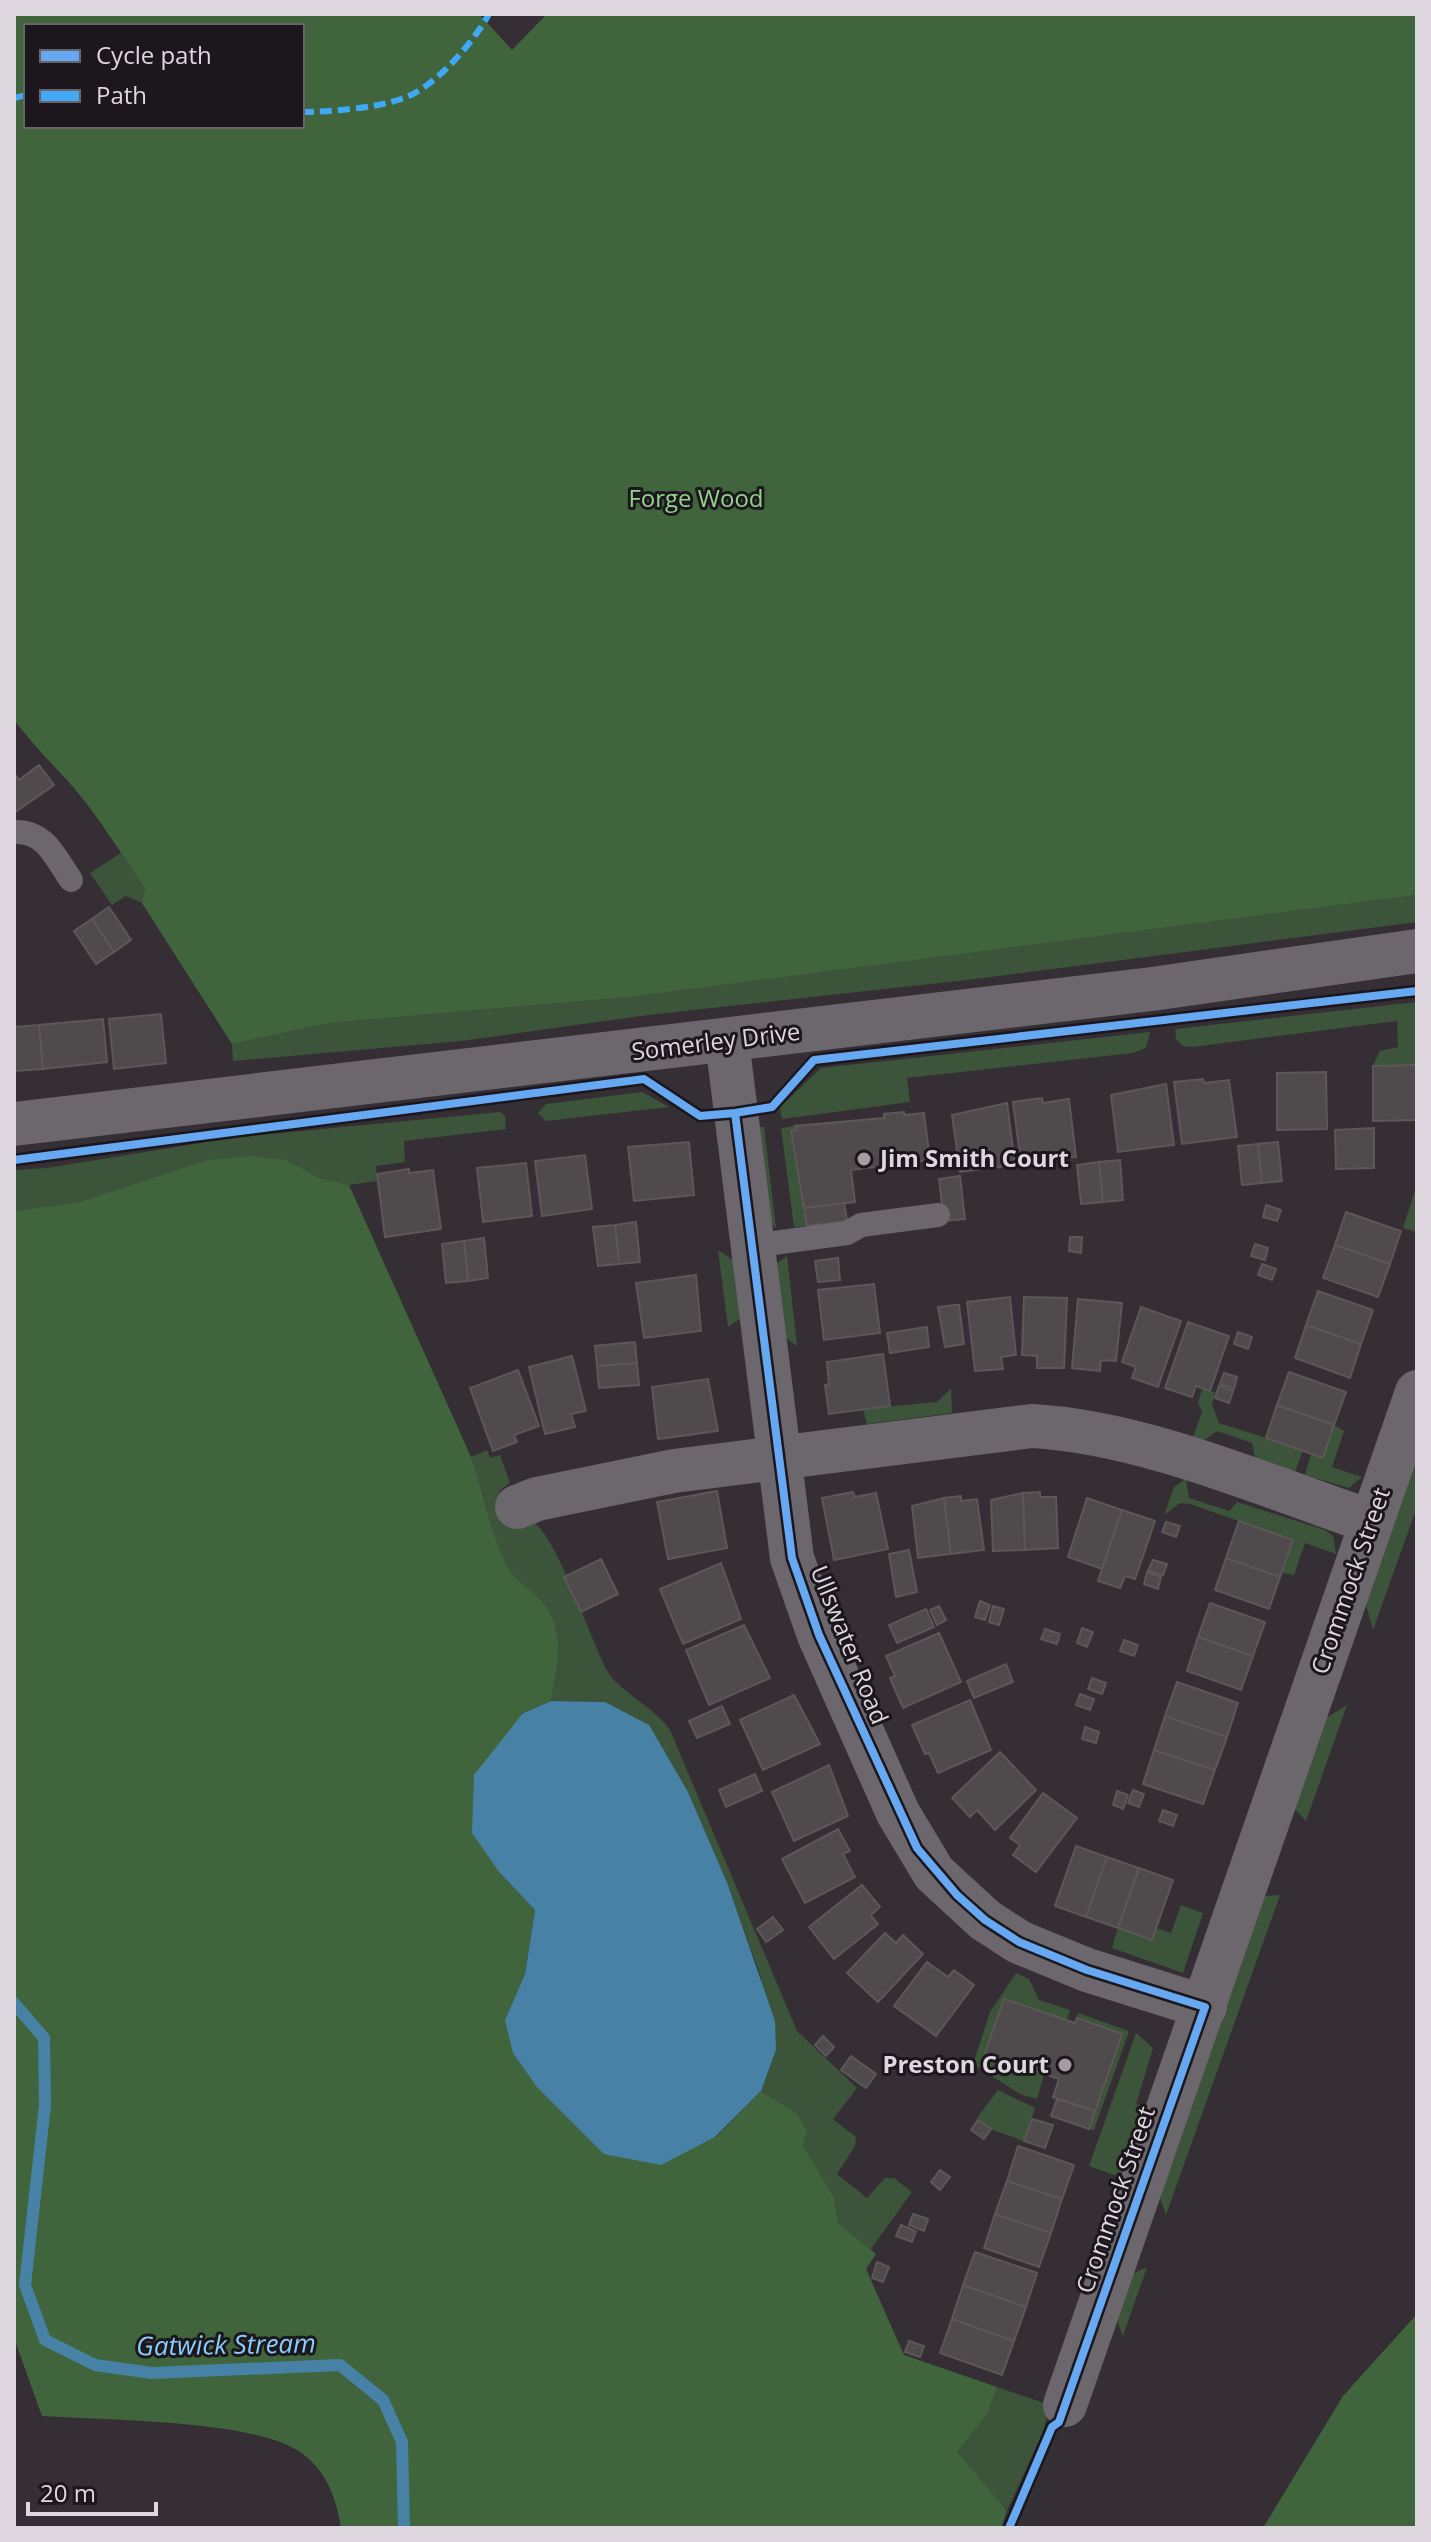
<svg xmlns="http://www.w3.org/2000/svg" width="1431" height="2542" viewBox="0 0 1431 2542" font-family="'Open Sans',sans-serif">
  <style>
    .green { fill: #3c5439 }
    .forest { fill: #40653c; fill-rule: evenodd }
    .water { fill: #4782a6 }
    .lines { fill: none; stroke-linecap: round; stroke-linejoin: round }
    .stream { stroke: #4782a6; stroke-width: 12 }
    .building { fill: #4f4a4b; stroke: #5d5758; stroke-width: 2 }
    .service { stroke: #6c676c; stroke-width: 24 }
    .minor { stroke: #6c676c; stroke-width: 44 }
    .tertiary { stroke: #6c676c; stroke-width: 44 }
    .quiet { stroke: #3fa9f5; stroke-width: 6; stroke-dasharray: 12 6; stroke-linecap: butt }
    .cycleway-casing { stroke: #1c171c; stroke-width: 13 }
    .cycleway { stroke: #66a8f1; stroke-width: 8 }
    .poi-dot { fill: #a39ca4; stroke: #1c171c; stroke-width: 3 }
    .labels { text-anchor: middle; stroke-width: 6; stroke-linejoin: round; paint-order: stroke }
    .park-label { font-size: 24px; fill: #92d28a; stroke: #1c171c }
    .street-label { font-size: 24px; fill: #ded7df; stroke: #1c171c }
    .poi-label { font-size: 24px; font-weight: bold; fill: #ded7df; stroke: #1c171c; text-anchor: start }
    .water-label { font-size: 26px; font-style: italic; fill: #87cefb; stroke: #1c171c }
  </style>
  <rect width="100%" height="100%" fill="#352f35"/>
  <path class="green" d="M121,853L145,889L142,903L126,896L112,905L90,873Z
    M1417,895V922L967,980L648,1015L461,1041L233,1061L232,1044L329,1023L630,997Z
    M1417,1002V1065L1373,1066L1380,1051L1398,1047L1397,1021L1192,1047L1183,1046L1176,1039L1175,1029Z
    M1150,1032L1146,1048L1133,1053L907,1078L910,1102L782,1119L780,1107L821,1068Z
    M642,1092L669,1107L546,1121L538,1113L546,1104Z
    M500,1112L505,1116L506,1129L404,1141L405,1162L376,1166L377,1181L349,1185L320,1178L286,1160L172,1173L79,1202L14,1211V1170L47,1168L237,1137Z
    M795,1126L796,1130L791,1131L794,1157H798L807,1226L794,1227L781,1128Z
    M754,1127H764L776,1228L764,1216Z
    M1417,1184V1232L1403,1228Z
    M718,1250L736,1262L740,1319L728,1327Z
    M787,1256L797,1346L783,1336L776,1264Z
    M951,1388L952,1413L867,1424L863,1409L937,1402Z
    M1202,1389L1215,1392L1212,1404L1219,1423L1303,1450L1295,1472L1255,1457L1252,1443L1217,1431L1203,1441L1193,1437L1202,1412L1198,1403Z
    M1334,1425L1344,1431L1332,1467L1362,1477L1349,1488L1305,1475L1311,1454L1323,1457Z
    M487,1450L490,1458L500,1455L510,1483L499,1491L517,1523L531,1520C558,1536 590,1640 608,1672C618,1690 654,1707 670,1730L797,2031L857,2088L833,2119L856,2137L855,2146L837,2174L867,2198L885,2178H894L912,2192L871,2249L876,2254L839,2224L834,2197L803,2145L796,2113L761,2091L776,2050L760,1975L728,1885L688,1792L605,1702L551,1701C557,1671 565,1637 548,1609C537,1592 515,1583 506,1563C489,1529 484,1493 471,1457Z
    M1417,1457V1507L1373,1630L1366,1605Z
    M1186,1479L1189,1498L1229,1511L1237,1502L1325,1530L1333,1536L1336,1554L1305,1543L1294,1575L1282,1573L1293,1540L1190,1504L1180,1503L1164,1515L1174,1487Z
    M1347,1705L1306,1821L1294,1808L1324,1719Z
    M1280,1895L1166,2215L1160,2198L1259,1903L1265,1896Z
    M1181,1905L1203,1913L1183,1973L1112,1948L1118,1928H1156L1171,1933Z
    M1016,1973L1029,1979L1039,2000L1070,2010L1067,2020L1004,1999L985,2053L1044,2075L1037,2099L1020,2094L973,2064L990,2012Z
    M1078,2013L1129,2031L1094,2130L1089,2129L1121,2035L1077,2018Z
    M1136,2033L1153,2048L1136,2104L1147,2108L1125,2171L1117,2176L1089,2166Z
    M998,2090L1035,2108L1024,2141L993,2130L977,2118Z
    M1147,2267L1123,2336L1116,2318L1124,2278Z
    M997,2387L1050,2405L1043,2432L1007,2511L956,2453L988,2413Z"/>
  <path class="forest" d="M14,14H479L512,50L547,14H1417V895L630,997L329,1023L232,1044L142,903L145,889C122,855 96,812 68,781C49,761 31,742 14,720ZM26,26H302V126H26Z
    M250,1156L286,1160L320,1178L349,1185L471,1457C484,1493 489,1529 506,1563C515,1583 537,1592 548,1609C565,1637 557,1671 551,1701L522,1713L500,1873L535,1910L525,1974L505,2020L716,2137L761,2091L796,2113L807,2131L803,2145L834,2197L839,2224L876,2254L866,2269L904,2355L997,2387L988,2413L957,2452L1007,2511L1001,2528H341C336,2497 326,2468 297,2450C249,2420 103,2420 42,2416L14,2338V1211L79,1202L208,1160Z
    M1417,2314V2528H1263L1343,2396Z"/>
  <path class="water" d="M551,1701L605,1702L649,1725L688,1792L728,1885L775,2021L776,2050L761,2091L715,2137L661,2165L604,2154L537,2087L513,2053L505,2020L525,1974L535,1910L500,1873L472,1833L474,1775L523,1713Z"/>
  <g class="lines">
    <path class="stream" d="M14,2003L44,2038L45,2105L25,2285L45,2340L95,2365L152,2373L340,2365L383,2400L402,2442L404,2528"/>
  </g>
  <path class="building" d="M39,765L54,785L14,813V773L19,780Z
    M109,907L131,940L114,952L92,919Z
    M92,919L114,952L96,964L74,931Z
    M161,1014L166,1063L114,1069L109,1019Z
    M103,1019L107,1062L43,1069L39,1025Z
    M39,1025L43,1069L14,1071V1027Z
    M1417,1065V1120L1373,1121V1066Z
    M1326,1072L1327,1129L1277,1130V1073Z
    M1203,1079L1204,1083L1229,1080L1237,1137L1182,1144L1174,1082Z
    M1166,1084L1174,1145L1118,1152L1111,1095Z
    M1042,1098L1043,1103L1069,1099L1076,1157L1021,1163L1013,1102Z
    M1007,1103L1015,1165L960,1172L952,1115Z
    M904,1112V1115L924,1113L930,1160L851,1170L855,1202L804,1208L791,1131L796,1130L795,1126L884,1118V1114Z
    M1374,1128V1168L1336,1169L1335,1130Z
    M689,1142L694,1195L634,1201L628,1147Z
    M1278,1142L1282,1181L1262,1183L1258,1144Z
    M1258,1144L1262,1183L1242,1185L1238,1146Z
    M585,1155L592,1209L542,1216L535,1161Z
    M1120,1160L1123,1200L1103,1202L1099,1162Z
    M1099,1162L1103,1202L1081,1204L1077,1165Z
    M526,1163L532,1216L483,1222L477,1168Z
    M409,1169V1173L433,1170L441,1229L385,1237L377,1174Z
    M960,1176L965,1219L944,1221L939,1179Z
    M844,1203L847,1221L807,1226L804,1208Z
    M1266,1205L1281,1210L1277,1221L1263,1217Z
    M1346,1212L1401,1231L1390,1264L1335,1245Z
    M636,1222L640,1262L619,1264L615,1225Z
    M615,1225L619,1264L598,1266L593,1227Z
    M1070,1237H1082L1081,1253L1069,1251Z
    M484,1238L488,1278L468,1281L464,1241Z
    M464,1241L468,1281L446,1283L442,1244Z
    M1255,1244L1268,1248L1265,1260L1251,1256Z
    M1335,1245L1390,1264L1378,1297L1323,1278Z
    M838,1258L840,1280L818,1282L815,1261Z
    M1262,1264L1276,1269L1272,1280L1258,1275Z
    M696,1275L701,1331L644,1338L636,1283Z
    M874,1284L880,1333L824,1340L818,1290Z
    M1318,1291L1373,1310L1361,1344L1306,1325Z
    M1010,1297L1016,1355L1001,1357L1003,1369L975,1371L967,1302Z
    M1024,1297L1067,1298L1064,1368H1037V1356L1022,1355Z
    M1078,1299L1122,1303L1116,1361L1101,1360L1100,1371L1072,1368Z
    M955,1305H959L964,1344L945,1347L938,1307Z
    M1141,1307L1181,1321L1158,1387L1132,1378L1136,1367L1122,1362Z
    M1188,1322L1229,1336L1210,1391L1196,1386L1192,1397L1165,1388Z
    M1306,1325L1361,1344L1350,1378L1295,1358Z
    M927,1327L929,1347L890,1353L887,1333Z
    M1238,1332L1252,1337L1248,1349L1234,1344Z
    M635,1342L637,1363L597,1366L595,1346Z
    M883,1354L890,1406L829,1414L825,1385L829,1384L827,1362Z
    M572,1356L586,1411L571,1414L575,1427L545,1434L529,1367Z
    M637,1363L639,1385L599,1388L597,1366Z
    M518,1370L539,1426L514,1435L517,1442L493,1451L470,1388Z
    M1289,1372L1346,1392L1334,1425L1277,1405Z
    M1224,1373L1237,1377L1234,1389L1220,1384Z
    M708,1379L718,1431L658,1439L652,1387Z
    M1219,1386L1233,1391L1229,1403L1215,1398Z
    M1277,1405L1334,1425L1323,1458L1266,1438Z
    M717,1491L727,1548L668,1559L657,1502Z
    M853,1492L855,1497L876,1493L888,1549L834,1560L822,1498Z
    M1040,1492V1497H1056L1058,1548L1025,1550L1023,1493Z
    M1023,1493L1025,1550L993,1551L991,1500Z
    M961,1496V1501L977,1499L984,1550L951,1554L944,1498Z
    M944,1498L951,1554L918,1558L912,1506Z
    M1087,1498L1122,1510L1102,1569L1068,1557Z
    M1122,1510L1155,1521L1135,1579L1125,1576L1120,1588L1098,1581Z
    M1239,1521L1293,1540L1280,1577L1226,1558Z
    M1166,1522L1180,1526L1176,1537L1162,1532Z
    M909,1550L917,1592L896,1597L889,1554Z
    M1226,1558L1280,1577L1269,1609L1215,1590Z
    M601,1559L618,1594L581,1612L564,1577Z
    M1153,1560L1167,1564L1163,1575L1148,1571Z
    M721,1563L741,1619L683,1644L660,1589Z
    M1147,1572L1161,1577L1158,1589L1144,1584Z
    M980,1601L990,1605L985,1620L975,1617Z
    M1210,1603L1265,1622L1253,1656L1198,1637Z
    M939,1606L946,1620L937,1625L930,1610Z
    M993,1606L1004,1609L999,1625L989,1622Z
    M926,1609L934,1627L897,1643L889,1625Z
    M744,1625L770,1678L709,1705L686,1650Z
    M1082,1628L1093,1632L1087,1647L1077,1643Z
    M1045,1629L1060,1634L1057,1644L1041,1639Z
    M939,1633L961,1682L903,1708L890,1678L895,1676L886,1656Z
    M1198,1637L1253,1656L1241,1690L1187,1671Z
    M1124,1640L1138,1645L1134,1656L1120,1651Z
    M1006,1664L1013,1682L974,1698L967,1681Z
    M1092,1678L1106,1683L1102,1694L1088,1689Z
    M1177,1682L1238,1703L1227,1737L1165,1716Z
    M1080,1694L1094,1699L1090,1710L1076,1705Z
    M794,1695L820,1744L763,1770L740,1720Z
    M970,1700L991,1750L938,1773L929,1753L925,1754L912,1725Z
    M722,1706L730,1724L697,1738L689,1721Z
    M1165,1716L1227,1737L1215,1770L1154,1750Z
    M1085,1727L1099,1732L1096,1743L1082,1739Z
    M1154,1750L1215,1770L1203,1804L1143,1784Z
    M1000,1752L1036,1790L995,1830L977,1810L970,1817L952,1798Z
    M829,1765L848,1816L794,1841L772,1792Z
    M755,1774L762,1791L726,1807L719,1790Z
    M1133,1790L1144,1794L1139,1807L1128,1803Z
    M1117,1791L1128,1795L1123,1809L1113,1805Z
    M1043,1793L1077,1818L1036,1872L1013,1855L1020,1845L1010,1838Z
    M1163,1810L1177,1815L1173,1826L1159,1821Z
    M838,1829L850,1851L843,1854L855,1877L805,1903L782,1859Z
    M1076,1846L1107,1857L1086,1917L1055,1906Z
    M1107,1857L1139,1868L1118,1928L1086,1917Z
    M1139,1868L1173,1880L1152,1940L1118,1928Z
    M862,1885L880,1907L871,1915L878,1924L834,1959L809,1927Z
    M773,1917L783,1930L766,1942L757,1929Z
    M885,1933L896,1943L903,1935L923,1954L878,2002L847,1973Z
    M927,1962L948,1977L954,1970L974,1985L936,2036L894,2006Z
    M1004,1999L1075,2023L1077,2018L1122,2034L1095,2111L1053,2097L1059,2079L985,2053Z
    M823,2036L834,2047L826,2056L815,2045Z
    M851,2056L876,2074L866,2088L841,2070Z
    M1057,2099L1095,2111L1089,2129L1051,2116Z
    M1032,2119L1053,2125L1045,2148L1024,2141Z
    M978,2120L991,2129L984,2139L971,2130Z
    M1018,2146L1074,2165L1062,2199L1007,2181Z
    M940,2170L950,2177L940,2190L931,2182Z
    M1007,2181L1062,2199L1051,2233L995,2214Z
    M913,2214L928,2219L924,2231L909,2225Z
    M995,2214L1051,2233L1039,2267L984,2248Z
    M901,2225L916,2231L912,2242L896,2236Z
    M975,2252L1037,2273L1026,2307L963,2285Z
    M877,2262L889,2267L883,2282L872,2278Z
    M963,2285L1026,2307L1014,2341L952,2319Z
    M952,2319L1014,2341L1002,2375L940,2353Z
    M909,2341L924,2346L920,2357L905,2352Z"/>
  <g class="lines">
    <path class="service" d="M14,832C45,830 55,857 71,880
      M752,1246L847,1233L861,1225L938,1215"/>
    <path class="minor" d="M727,1041L792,1558L819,1635L898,1813L934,1873L985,1920L1019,1942L1087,1970L1205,2007
      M517,1507L537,1499L674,1471L1032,1426C1143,1432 1266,1486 1372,1522
      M1065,2405L1417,1392"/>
    <path class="tertiary" d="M14,1124L1152,989L1417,951"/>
    <path class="quiet" d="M14,98L26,95
      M302,112C328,112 376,108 401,99C434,89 473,43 489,14"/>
    <g class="cycleway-casing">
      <path id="cycleway" d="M735,1113L792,1558L819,1635L917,1848L957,1895L985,1920L1019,1942L1087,1970L1205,2007L1059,2422L1052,2427L1009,2528
        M14,1160L644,1079L700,1116L735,1113L772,1107L814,1060L1417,991"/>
    </g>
    <use href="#cycleway" class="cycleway"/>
  </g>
  <g class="poi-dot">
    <circle cx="864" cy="1159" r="8"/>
    <circle cx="1065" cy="2065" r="8"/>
  </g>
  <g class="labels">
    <g class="park-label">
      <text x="696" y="507">Forge Wood</text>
    </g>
    <g class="street-label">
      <text transform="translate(716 1042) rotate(-7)" y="8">Somerley Drive</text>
      <text transform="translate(1351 1581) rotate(-71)" y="8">Crommock Street</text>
      <text transform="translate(849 1645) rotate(68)" y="8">Ullswater Road</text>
      <text transform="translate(1116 2200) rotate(-71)" y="8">Crommock Street</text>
    </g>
    <g class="poi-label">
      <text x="880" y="1167">Jim Smith Court</text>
      <text x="1049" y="2073" text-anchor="end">Preston Court</text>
    </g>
    <g class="water-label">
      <text transform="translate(226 2345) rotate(-1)" y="9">Gatwick Stream</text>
    </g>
  </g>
  <rect width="1431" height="2542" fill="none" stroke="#ded7df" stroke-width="32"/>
  <rect x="24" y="24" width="280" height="104" fill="#1c171c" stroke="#6a646a" stroke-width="2"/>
  <rect x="40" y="50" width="40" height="12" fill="#66a8f1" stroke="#6a646a" stroke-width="2"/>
  <text x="96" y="64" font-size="24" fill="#ded7df">Cycle path</text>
  <rect x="40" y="90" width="40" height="12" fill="#3fa9f5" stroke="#6a646a" stroke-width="2"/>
  <text x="96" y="104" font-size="24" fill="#ded7df">Path</text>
  <path d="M28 2502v12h128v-12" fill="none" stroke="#ded7df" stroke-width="4"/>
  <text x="40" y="2502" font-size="24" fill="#ded7df" stroke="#1c171c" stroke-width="6" paint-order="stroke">20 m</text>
</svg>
